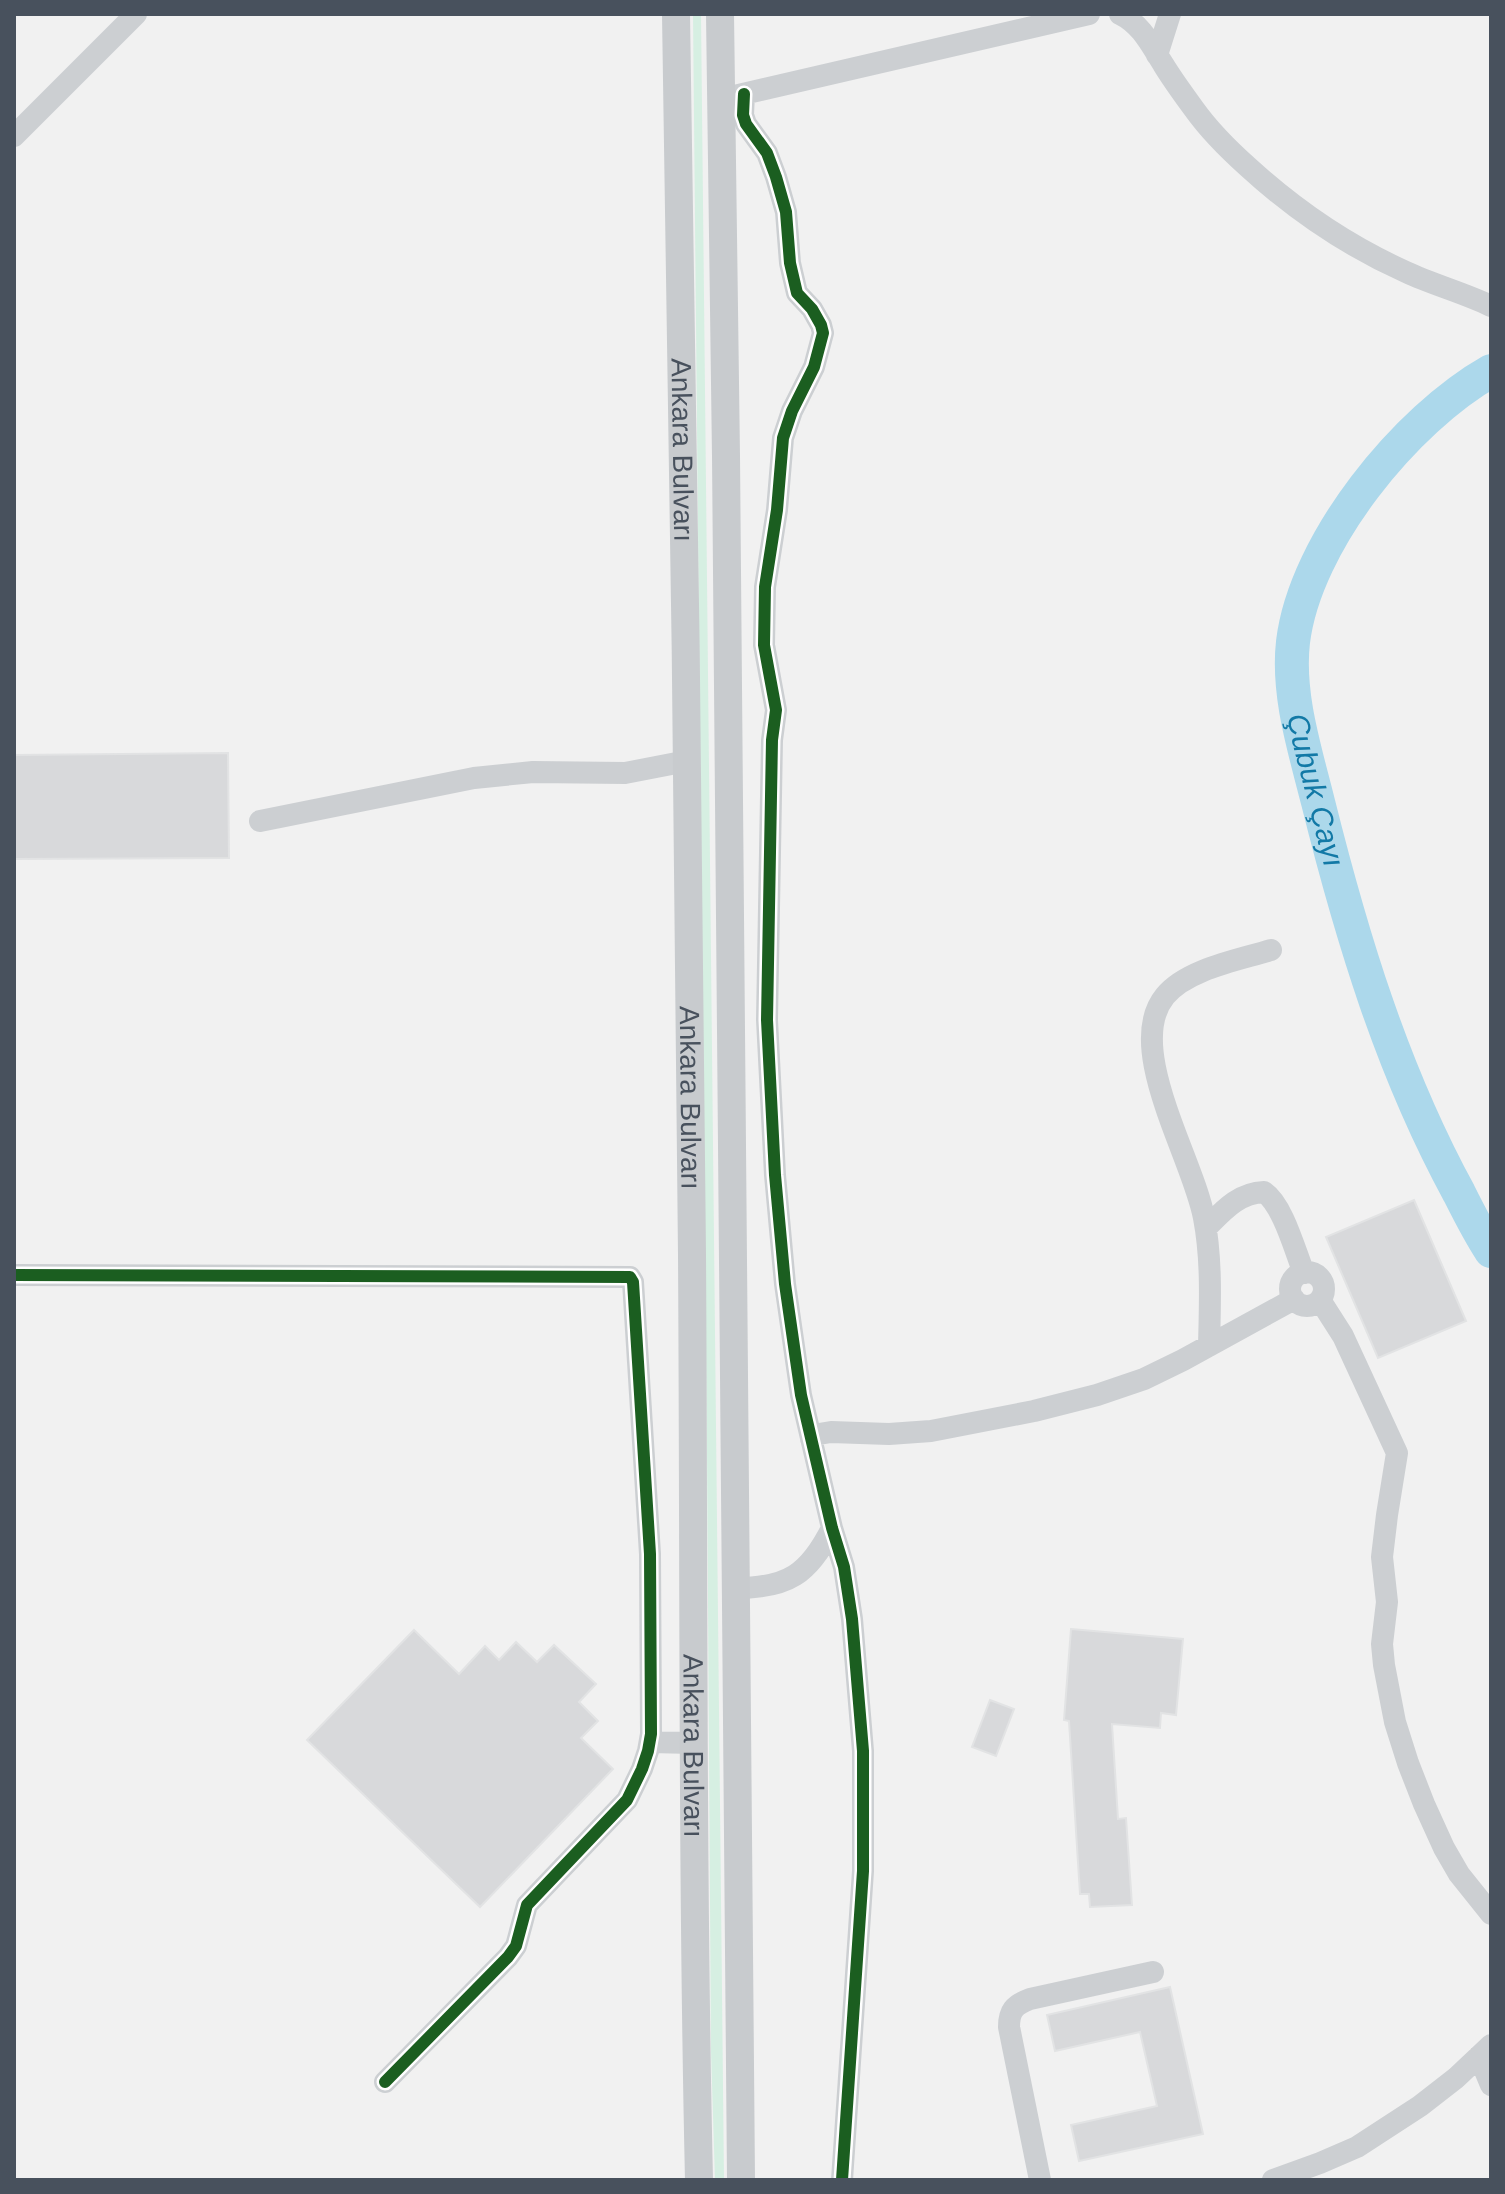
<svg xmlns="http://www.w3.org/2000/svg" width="1505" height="2194" viewBox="0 0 1505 2194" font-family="Helvetica,sans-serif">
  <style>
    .green { fill: #d6efe2 }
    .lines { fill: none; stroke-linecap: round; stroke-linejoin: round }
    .river { stroke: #acd8eb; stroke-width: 34 }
    .building { fill: #d8d9db; stroke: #e2e3e4; stroke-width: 2 }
    .minor { stroke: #cccfd2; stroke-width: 22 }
    .major { stroke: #c8cbce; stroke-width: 28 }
    .cycleway-casing { stroke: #fff; stroke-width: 17 }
    .cycleway { stroke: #1b5e20; stroke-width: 12 }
    .labels { text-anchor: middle; stroke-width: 6; stroke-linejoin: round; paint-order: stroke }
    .street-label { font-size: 28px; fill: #48515d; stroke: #fff }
    .water-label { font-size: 30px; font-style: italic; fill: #1279a6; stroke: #fff }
  </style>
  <rect width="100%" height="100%" fill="#f1f1f1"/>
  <path class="green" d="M693,14H701L724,2180H715L711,2051L707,1450Z"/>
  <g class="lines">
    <path class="river" id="s1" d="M1491,371C1406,419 1305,542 1293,642C1287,695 1305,750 1318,802C1352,938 1392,1070 1459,1193C1469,1213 1479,1233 1491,1251"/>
  </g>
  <path class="building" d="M228,753L229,858L14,859V755Z
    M1414,1200L1466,1321L1378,1358L1326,1237Z
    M1071,1629L1183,1639L1176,1715L1161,1713L1160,1728L1112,1724L1118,1819L1126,1818L1132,1905L1090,1907L1089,1894H1080L1069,1721L1064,1720Z
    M414,1630L459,1674L485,1646L499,1660L516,1642L537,1662L554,1645L596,1684L579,1702L598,1721L581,1738L613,1769L480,1907L307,1740Z
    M990,1700L1014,1709L996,1756L972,1747Z
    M1170,1987L1203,2134L1079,2161L1071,2125L1157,2106L1140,2032L1055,2051L1047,2015Z"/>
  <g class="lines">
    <path class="minor" d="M1120,14C1141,24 1151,45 1163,64C1172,79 1183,94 1194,109C1209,130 1229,150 1248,167C1295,210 1348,246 1406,272C1434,285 1464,293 1491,306
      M1157,55L1170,14
      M744,94L743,115L746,124L767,153L776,177L786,212L790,263L797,293L812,309L821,325L823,333L814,367L792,411L783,438L777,510L765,587L764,645L776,710L772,740L767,1020L775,1175L785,1284L801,1395L832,1528L844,1567L852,1619L863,1751V1871L842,2180
      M730,97L1089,14
      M14,136L136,14
      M260,821L474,778L533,772L625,773L687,761
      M1206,1228C1223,1211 1238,1193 1264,1192C1283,1205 1295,1251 1304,1273
      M1290 1289a17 17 0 1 1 34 0a17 17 0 1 1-34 0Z
      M14,1275L630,1277L633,1282L650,1554L651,1734L648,1751L642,1769L627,1800L527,1905L516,1946L508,1957L385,2082
      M1320,1300L1343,1336L1397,1453L1387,1515L1382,1557L1387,1602L1382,1644L1384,1665L1395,1722L1408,1763L1424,1804L1444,1848L1459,1874L1491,1914
      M1209,1346C1210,1304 1212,1260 1204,1218C1194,1160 1123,1047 1165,996C1187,969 1239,960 1271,950
      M811,1439L819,1434L831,1432L889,1434L931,1431L1034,1411L1097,1395L1144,1379L1183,1360L1294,1299
      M736,1588C788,1588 809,1574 832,1528
      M650,1742L693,1743
      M1479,2056L1491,2085
      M1040,2180L1009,2027C1009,2011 1014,2005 1030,1999L1153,1972
      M1273,2180L1320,2163L1357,2147L1420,2106L1456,2078L1491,2045"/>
    <g class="major">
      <path id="s2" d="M676,14C683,428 689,841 692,1255C694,1563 692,1872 699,2180"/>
      <path d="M720,14L726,456L741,2180"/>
    </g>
    <g class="cycleway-casing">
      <path id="cycleway" d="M744,94L743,115L746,124L767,153L776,177L786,212L790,263L797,293L812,309L821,325L823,333L814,367L792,411L783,438L777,510L765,587L764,645L776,710L772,740L767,1020L775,1175L785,1284L801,1395L832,1528L844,1567L852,1619L863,1751V1871L842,2180
        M14,1275L630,1277L633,1282L650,1554L651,1734L648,1751L642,1769L627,1800L527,1905L516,1946L508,1957L385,2082"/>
    </g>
    <use href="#cycleway" class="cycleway"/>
  </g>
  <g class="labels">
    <g class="street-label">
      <text dy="10" stroke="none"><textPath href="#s2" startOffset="436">Ankara Bulvarı</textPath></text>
      <text dy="10" stroke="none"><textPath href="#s2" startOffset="1084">Ankara Bulvarı</textPath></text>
      <text dy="10" stroke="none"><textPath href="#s2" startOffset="1732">Ankara Bulvarı</textPath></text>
    </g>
    <g class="water-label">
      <text dy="10" stroke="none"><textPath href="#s1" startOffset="496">Çubuk Çayı</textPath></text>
    </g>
  </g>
  <rect width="1505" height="2194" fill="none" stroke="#48515d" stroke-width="32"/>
</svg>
